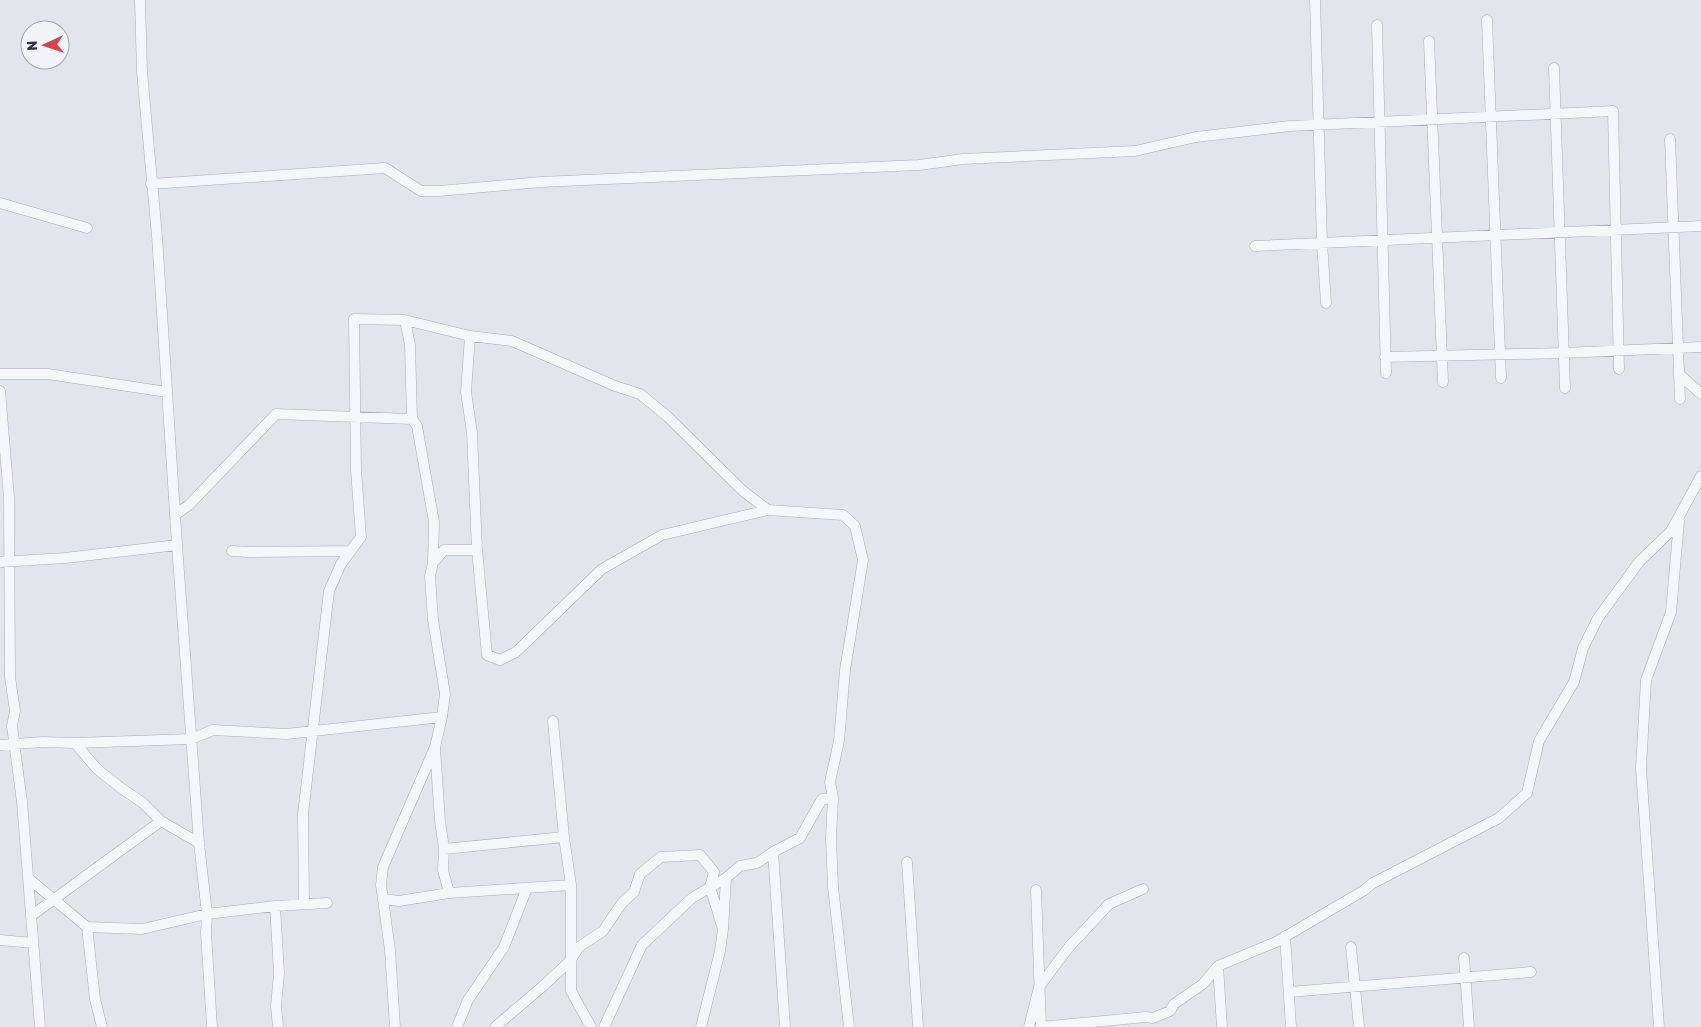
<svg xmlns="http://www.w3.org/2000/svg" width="1701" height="1027" viewBox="0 0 1701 1027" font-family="Rubik,sans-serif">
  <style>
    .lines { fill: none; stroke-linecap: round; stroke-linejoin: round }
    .minor-casing { stroke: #a7acb6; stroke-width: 11 }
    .minor { stroke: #f5f6f9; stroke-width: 10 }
  </style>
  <rect width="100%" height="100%" fill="#e2e5eb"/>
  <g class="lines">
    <g class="minor-casing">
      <path id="minor" d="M140,0L142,72L157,236L177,545L199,843L207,914L206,933L212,1027
        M1315,0L1322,243L1326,303
        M1487,20L1501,378
        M1377,25L1386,373
        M1429,41L1443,382
        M1554,68L1565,388
        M1670,139L1680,399
        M151,184L385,168L421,191H439L541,182L919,165L963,159L1135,151L1196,137L1290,126L1613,111L1619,369
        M0,203L87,228
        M1255,246L1701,226
        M405,320L410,345L412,419
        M470,336L466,392L472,433L477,550L487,655L500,660L516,652L602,569L662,535L768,510
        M1385,357L1563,353L1701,347
        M0,374H48L167,392
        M1679,374L1701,394
        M0,391L9,498L10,677L15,711L12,726L22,802L40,1027
        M175,515L189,505L276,414L412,419L417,426L434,522L433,563L430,576L433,620L445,694L442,717L435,747L383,867L381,885L390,950L395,1027
        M232,551L248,552L351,551
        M0,562L65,558L177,545
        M433,563L444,550H477
        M553,721L564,837L571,885V991L591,1027
        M75,743L191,739L213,730L286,734L442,717
        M0,745L43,742L75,743L97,769L121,788L143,803L161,821L199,843
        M435,748L440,821L444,849L443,870L449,893
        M444,849L564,837
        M773,852L785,1027
        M907,862L918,1027
        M28,878L87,927L142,929L207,914L275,906L327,903
        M1036,890L1041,1027
        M384,899L399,901L449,893L571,885
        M304,904L303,814L329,591L341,564L361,537L356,470L354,319L405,320L470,336L512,341L615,386L640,394L667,416L743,491L768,510L843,515L855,526L863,560L845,670L839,741L830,782L833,798L831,838L833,887L849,1027
        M275,906L279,973L276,1006L278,1027
        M31,916L161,821
        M87,927L95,999L102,1027
        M1285,936L1291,1027
        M0,940L33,943
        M1351,947L1359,1027
        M1464,958L1469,1027
        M1218,966L1222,1027
        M1289,992L1531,972
        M457,1027L468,1000L504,947L527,888
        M495,1027L542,987L570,961L579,947L603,931L622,903L634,892L640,874L661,857L700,855L714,872L710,887L723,929
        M604,1027L642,945L692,898L726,878L740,866L757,863L773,852L800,838L822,799L833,798
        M701,1027L720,951L723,929L726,878
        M1029,1027L1039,987L1069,947L1109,904L1143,889
        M1040,1027L1146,1017L1153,1018L1170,1011L1174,1004L1203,984L1218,966L1276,942L1363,891L1373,883L1499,818L1527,793L1539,741L1574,682L1583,648L1598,618L1639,562L1671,531L1701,476
        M1659,1027L1641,768L1646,680L1671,612L1679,521"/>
    </g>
    <use href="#minor" class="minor"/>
  </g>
  <g transform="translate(45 45) rotate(267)"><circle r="24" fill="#f2f4f8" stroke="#a2a6b0"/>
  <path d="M0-4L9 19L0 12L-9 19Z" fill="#d54254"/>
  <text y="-8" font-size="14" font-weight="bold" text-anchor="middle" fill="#293244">N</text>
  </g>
</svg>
